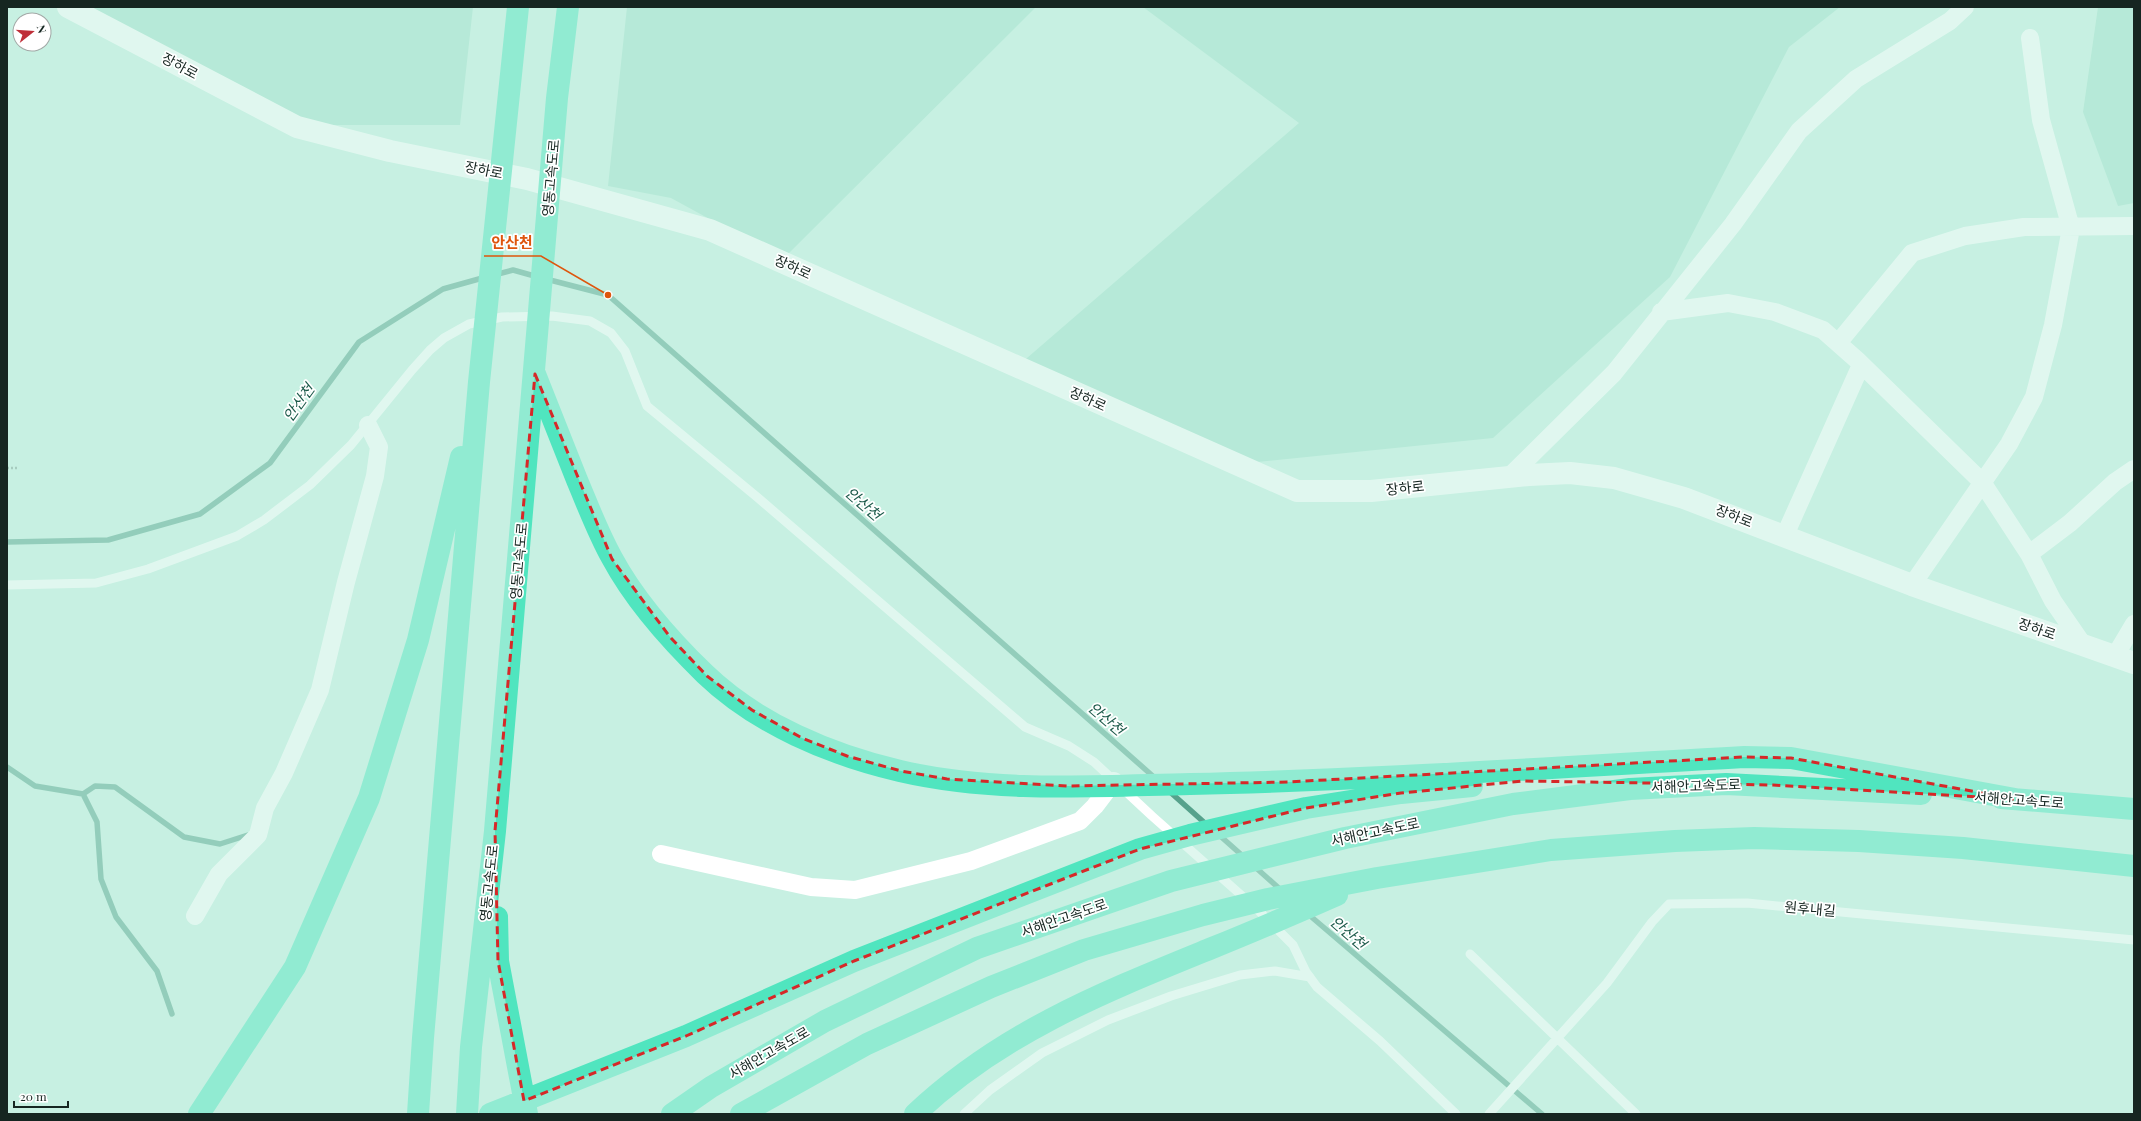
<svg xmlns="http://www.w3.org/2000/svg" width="2141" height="1121" viewBox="0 0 2141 1121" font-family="'Playfair Display','Noto Sans KR',serif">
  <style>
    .green { fill: #a3e0cc }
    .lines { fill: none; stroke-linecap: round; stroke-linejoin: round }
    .stream { stroke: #56a28c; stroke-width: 5.5 }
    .path { stroke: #809f95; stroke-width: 2.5; stroke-dasharray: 2 2; stroke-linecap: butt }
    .lane { stroke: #fff; stroke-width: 9 }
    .street { stroke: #fff; stroke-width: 18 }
    .secondary { stroke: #fff; stroke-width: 22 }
    .highway { stroke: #50e5bf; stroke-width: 22 }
    .marked { fill: none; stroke: #d62828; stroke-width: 3; stroke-dasharray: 8 5; stroke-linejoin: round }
    .labels { text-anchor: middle; stroke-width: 3.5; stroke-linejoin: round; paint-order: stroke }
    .street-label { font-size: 14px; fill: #162621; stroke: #fff }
    .water-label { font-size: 15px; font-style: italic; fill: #1d5b4b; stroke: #fff }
    .leader { fill: none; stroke: #de560d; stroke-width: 1.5 }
    .callout-dot { fill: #de560d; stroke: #fff; stroke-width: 1.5 }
    .callout-label { font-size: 15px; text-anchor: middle; font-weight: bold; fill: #de560d; stroke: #fff; stroke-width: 3.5; stroke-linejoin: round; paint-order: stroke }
  </style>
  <rect width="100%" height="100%" fill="#c7f0e2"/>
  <path class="green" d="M75,7H473L460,125H305Z
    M627,7H1036L783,259L671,198L608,186Z
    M1143,7H1840L1789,47L1670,277L1493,438L1237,464L1012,371L1299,123Z
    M2098,7H2134V203L2118,206L2083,112Z"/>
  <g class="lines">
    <path class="stream" d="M494,275L513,270L538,277
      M546,279L608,295L1155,778
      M7,542L108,540L200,514L270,463L359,342L443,289L486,277
      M7,767L35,786L83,794L97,822L101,879L116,917L157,971L172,1014
      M1169,791L1207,825
      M83,794L95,786L115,787L184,837L220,844L251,834
      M1218,834L1245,858
      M1254,866L1282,891
      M1308,914L1542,1114"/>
    <path class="path" d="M7,468H18"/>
    <path class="lane" d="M7,585L96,583L148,569L237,536L264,520L310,485L351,445L412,370L430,350L444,338L469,324L502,317L552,316L590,321L611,333L625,351L647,406L757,497L1025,727L1069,746L1094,762L1152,816L1258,910L1293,945L1306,972L1317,987L1380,1041L1456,1114
      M1470,954L1636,1114
      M964,1114L990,1090L1042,1053L1108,1020L1171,996L1240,975L1275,971L1310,977
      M1489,1114L1607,983L1652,922L1669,904L1747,903L2134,940"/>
    <path class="street" d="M1661,312L1728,303L1775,312L1823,330L1857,360L1982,482L2029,554L2053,601L2084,646
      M1838,343L1912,253L1965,236L2024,227L2134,226
      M1509,477L1614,373L1733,224L1799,131L1856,79L1950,21L1965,7
      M1785,535L1861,365
      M2029,554L2070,523L2115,482L2134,469
      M1912,585L2009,444L2034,397L2053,325L2071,228L2041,120L2030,38
      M2115,656L2134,624
      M661,854L811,887L855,890L971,861L1080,821L1095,806L1114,781
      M195,916L219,874L258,835L265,808L284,773L320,690L346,582L375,476L379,447L368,425"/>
    <path class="secondary" d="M68,7L297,127L390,151L527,179L710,230L1297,491H1371L1529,475L1570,473L1614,478L1684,498L1912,585L2134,663"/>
    <path class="highway" d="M535,374C549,409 563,444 577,480C588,506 598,533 612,558C634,599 671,641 705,674C757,724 831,755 900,771C995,793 1094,786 1190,784C1375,780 1560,767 1744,757L1791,758L2015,799
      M2001,798L2134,809
      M497,917L498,961L527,1114
      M199,1114L295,967L369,798L418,640L461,457
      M418,1114L423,1038L479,382L518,7
      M467,1114L471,1047L495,831L557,98L568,7
      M490,1114L686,1036L854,961L1140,849L1190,835L1306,808L1401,793L1472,786
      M672,1114L711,1087L825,1021L977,948L1171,881L1345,838L1513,804L1630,789L1726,784L1921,794
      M741,1114L867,1044L991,987L1084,950L1203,915L1268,899L1377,878L1551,850L1675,841L1754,838L1859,841L1963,848L2134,866
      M915,1114C1002,1032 1104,992 1212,948C1254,931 1296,913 1337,895"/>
  </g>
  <path d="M0 0H2141V1121H0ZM535,374L612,559L670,637L707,676L752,710L802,738L847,756L901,771L947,779L1068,786L1288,782L1744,757L1791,758L2015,799L1773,785L1523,781L1401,793L1306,808L1140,849L854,961L686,1036L524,1101L498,961L495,831Z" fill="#c7f0e2" fill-opacity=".55" fill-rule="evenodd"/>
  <path class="marked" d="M535,374L612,559L670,637L707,676L752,710L802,738L847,756L901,771L947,779L1068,786L1288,782L1744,757L1791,758L2015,799L1773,785L1523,781L1401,793L1306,808L1140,849L854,961L686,1036L524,1101L498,961L495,831Z"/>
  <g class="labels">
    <g class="street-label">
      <text transform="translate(180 66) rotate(28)" y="5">장하로</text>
      <text transform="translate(484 170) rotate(11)" y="5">장하로</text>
      <text transform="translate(551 178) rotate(-85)" y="5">영동고속도로</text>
      <text transform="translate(793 267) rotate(24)" y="5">장하로</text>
      <text transform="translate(1088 399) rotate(24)" y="5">장하로</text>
      <text transform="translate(1405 488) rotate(-6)" y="5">장하로</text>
      <text transform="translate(1734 516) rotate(21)" y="5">장하로</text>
      <text transform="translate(519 561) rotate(-85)" y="5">영동고속도로</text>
      <text transform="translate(2037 629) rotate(19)" y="5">장하로</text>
      <text transform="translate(1696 786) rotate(-2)" y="5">서해안고속도로</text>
      <text transform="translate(2019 800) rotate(4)" y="5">서해안고속도로</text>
      <text transform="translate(1375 832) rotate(-12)" y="5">서해안고속도로</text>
      <text transform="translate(489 883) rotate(-84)" y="5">영동고속도로</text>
      <text transform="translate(1810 909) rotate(5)" y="5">원후내길</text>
      <text transform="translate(1064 918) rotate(-19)" y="5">서해안고속도로</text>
      <text transform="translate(769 1053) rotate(-30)" y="5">서해안고속도로</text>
    </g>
    <g class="water-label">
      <text transform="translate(299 403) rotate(-54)" y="5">안산천</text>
      <text transform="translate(863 504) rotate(41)" y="5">안산천</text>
      <text transform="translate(1106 719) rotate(41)" y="5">안산천</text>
      <text transform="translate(1348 933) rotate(41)" y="5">안산천</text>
    </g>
  </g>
  <path class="leader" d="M608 295L541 256H484"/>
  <circle class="callout-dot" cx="608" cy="295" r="4"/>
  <g class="callout-label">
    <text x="512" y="248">안산천</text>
  </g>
  <rect width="2141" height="1121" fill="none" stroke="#162621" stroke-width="16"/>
  <g transform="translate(32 32) rotate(73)"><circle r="19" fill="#ffffff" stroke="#a2a8a6"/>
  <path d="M0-3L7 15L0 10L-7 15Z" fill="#bf2f39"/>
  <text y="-6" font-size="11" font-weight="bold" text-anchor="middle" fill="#162621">N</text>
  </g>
  <path d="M14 1101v6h54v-6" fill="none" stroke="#162621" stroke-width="2"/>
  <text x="20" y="1101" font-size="12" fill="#162621" stroke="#ffffff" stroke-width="3" paint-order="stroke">20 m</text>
</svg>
